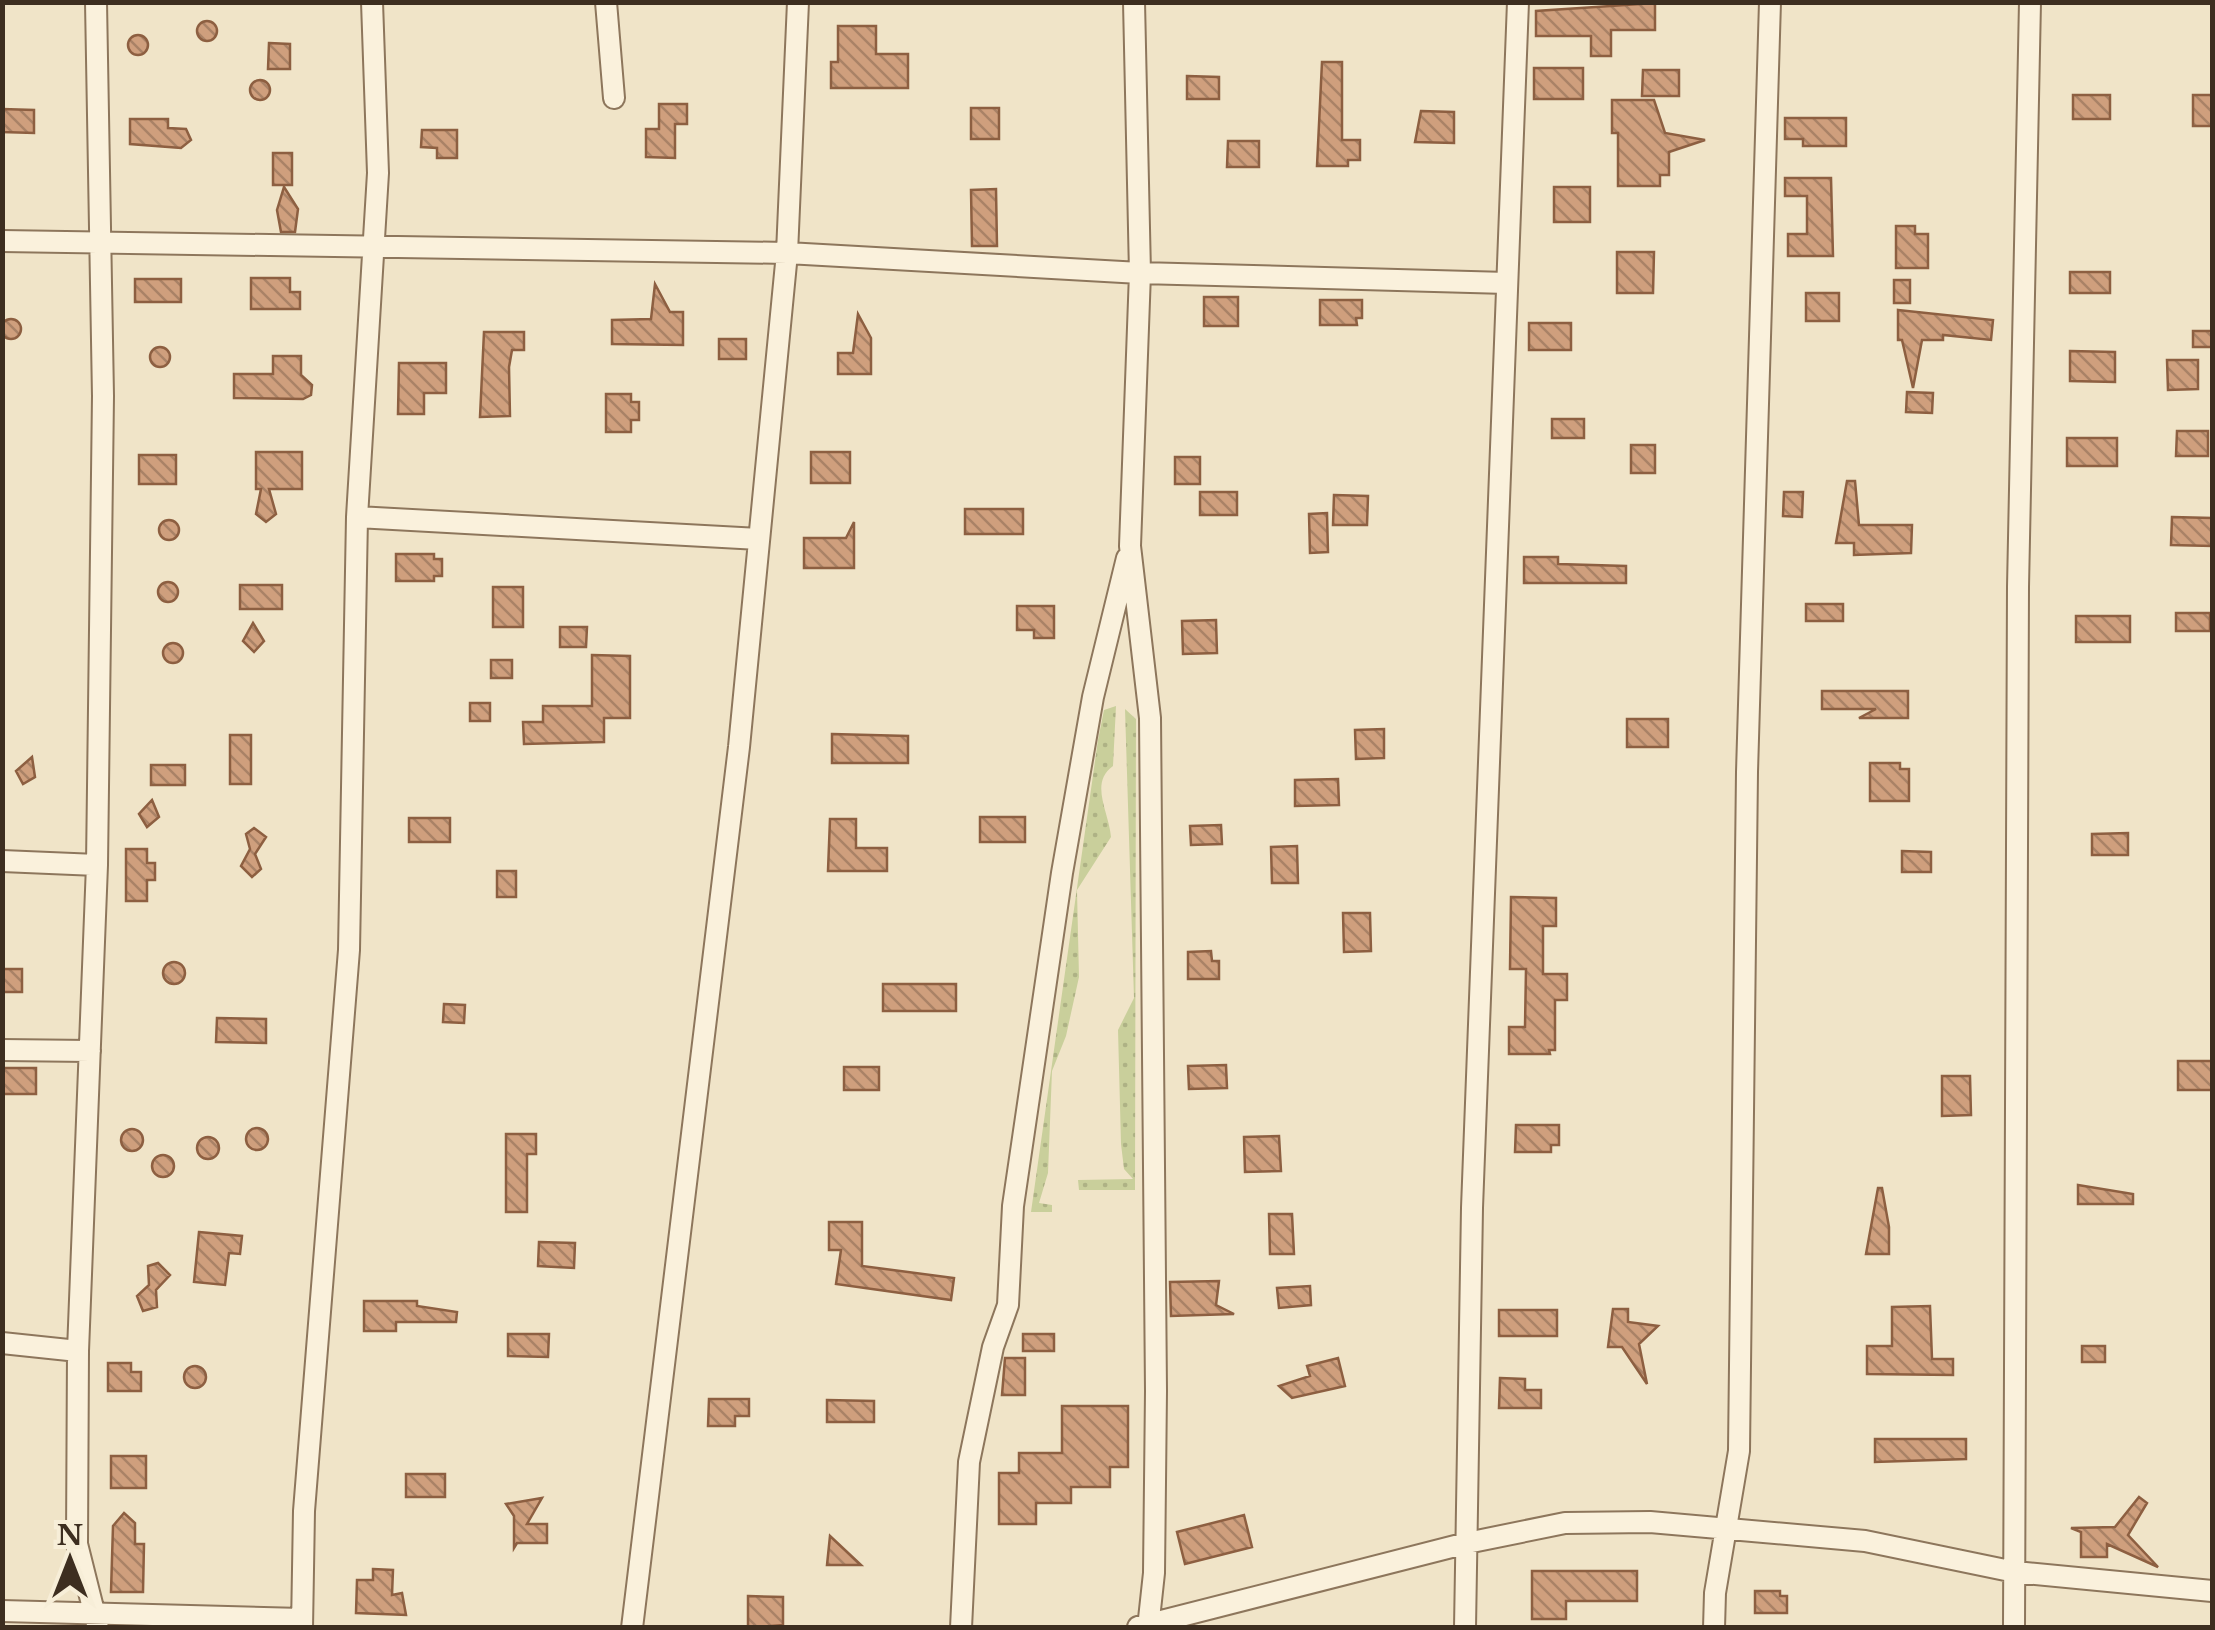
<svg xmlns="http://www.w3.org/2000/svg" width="2215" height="1630" viewBox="0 0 2215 1630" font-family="'Libre Baskerville',serif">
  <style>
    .grass { fill: url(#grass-dots) }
    .building { fill: url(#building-back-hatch); stroke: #8d5f41; stroke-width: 2.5 }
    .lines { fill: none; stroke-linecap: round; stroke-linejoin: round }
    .street-casing { stroke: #8d765c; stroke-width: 24 }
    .street { stroke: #faf1dc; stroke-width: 20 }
  </style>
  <defs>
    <pattern id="grass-dots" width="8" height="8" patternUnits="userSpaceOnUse" patternTransform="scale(2.5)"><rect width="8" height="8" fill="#c9cf9b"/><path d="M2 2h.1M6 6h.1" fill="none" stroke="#aeb285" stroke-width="1.8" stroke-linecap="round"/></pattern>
    <pattern id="building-back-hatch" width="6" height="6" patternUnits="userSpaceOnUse" patternTransform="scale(2.5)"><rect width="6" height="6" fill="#cf9f7d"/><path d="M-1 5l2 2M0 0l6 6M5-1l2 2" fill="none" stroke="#a98266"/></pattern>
  </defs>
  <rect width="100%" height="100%" fill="#f0e4c8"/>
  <path class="grass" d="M1116,706L1113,766C1089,783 1109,812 1111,837L1077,890L1079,977L1066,1036L1052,1071L1048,1173L1039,1203L1052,1205V1212H1031L1098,740L1104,710Z
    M1125,709L1136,719L1135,1190H1079L1078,1180L1133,1179L1124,1169L1121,1144L1118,1030L1134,998Z"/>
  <path class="building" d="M1655,3V30H1611V56H1591V36H1536V11Z
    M197 31a10 10 0 1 1 20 0a10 10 0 1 1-20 0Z
    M838,26H876V54H908V88H831V62H838Z
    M128 45a10 10 0 1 1 20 0a10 10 0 1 1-20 0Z
    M269,43L290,44V69H268Z
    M1322,62H1342V140H1360V160H1348V166H1317Z
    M1534,68H1583V99H1534Z
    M1643,70H1679V96H1642Z
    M1187,76L1219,77V99H1187Z
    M250 90a10 10 0 1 1 20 0a10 10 0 1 1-20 0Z
    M2073,95H2110V119H2073Z
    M2193,95H2212V126H2193Z
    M1612,100H1654L1665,133L1705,140L1669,152V175H1660V186H1618V133H1612Z
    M659,104H687V124H675V158L646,157V129H659Z
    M971,108H999V139H971Z
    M2,109L34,110V133L2,132Z
    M1421,111L1454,112V143L1415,142Z
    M1785,118H1846V146H1803V139H1785Z
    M130,119H168V128L186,129L191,140L181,148L130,144Z
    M422,130H457V158H437V148L421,147Z
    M1228,141H1259V167H1227Z
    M273,153H292V185H273Z
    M1785,178H1831L1833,256H1788V234H1807V196H1785Z
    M284,187L298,209L295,232H281L277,210Z
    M1554,187H1590V222H1554Z
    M996,189L997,246H972L971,190Z
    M1896,226H1915V234H1928V268H1896Z
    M1617,252H1654L1653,293H1617Z
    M2070,272H2110V293H2070Z
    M251,278H290V292H300V309H251Z
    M135,279H181V302H135Z
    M1894,280H1910V303H1894Z
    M655,284L670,312H683V345L612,344V320L651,319Z
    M1806,293H1839V321H1806Z
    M1204,297H1238V326H1204Z
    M1320,300H1362V318H1356L1357,325H1320Z
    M1898,310L1993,320L1991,340L1943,335V340H1922L1913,388L1902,340H1898Z
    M858,314L871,338V374H838V353H853Z
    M1 329a10 10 0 1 1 20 0a10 10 0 1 1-20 0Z
    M1529,323H1571V350H1529Z
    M2193,331H2212V347H2193Z
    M484,332H524V350H512L509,367L510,416L480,417Z
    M719,339H746V359H719Z
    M150 357a10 10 0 1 1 20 0a10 10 0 1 1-20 0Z
    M2070,351L2115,352V382L2070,381Z
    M273,356H301V375L312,385L311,395L303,399L234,398V374H273Z
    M2167,360H2198V389L2168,390Z
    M399,363H446V393H424V414H398Z
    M1907,392L1933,393L1932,413L1906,412Z
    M606,394H631V402H639V420H631V432H606Z
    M1552,419H1584V438H1552Z
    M2177,431H2208V456H2176Z
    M2067,438H2117V466H2067Z
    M1631,445H1655V473H1631Z
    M256,452H302V489H269L276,514L266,522L256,514L261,489H256Z
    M811,452H850V483H811Z
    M139,455H176V484H139Z
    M1175,457H1200V484H1175Z
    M1847,481H1855L1859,525H1912L1911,553L1854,555V543H1836Z
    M1200,492H1237V515H1200Z
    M1784,492H1803L1802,517L1783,516Z
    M1334,495L1368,496L1367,525H1333Z
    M965,509H1023V534H965Z
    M1327,513L1328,552L1310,553L1309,514Z
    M2172,517L2212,518V546L2171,545Z
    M159 530a10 10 0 1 1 20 0a10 10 0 1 1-20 0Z
    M854,522V568H804V538H846Z
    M396,554H434V559H442V576H434V581H396Z
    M1524,557H1558V564L1626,566V583H1524Z
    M158 592a10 10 0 1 1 20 0a10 10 0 1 1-20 0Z
    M240,585H282V609H240Z
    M493,587H523V627H493Z
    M1806,604H1843V621H1806Z
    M1017,606H1054V638H1034V630H1017Z
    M2176,613H2210V631H2176Z
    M2076,616H2130V642H2076Z
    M1216,620L1217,653L1183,654L1182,621Z
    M253,623L264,641L254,652L243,641Z
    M560,627H587L586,647H560Z
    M163 653a10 10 0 1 1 20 0a10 10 0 1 1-20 0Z
    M592,655L630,656V718H604V742L524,744L523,722H543V706H592Z
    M491,660H512V678H491Z
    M1822,691H1908V718H1859L1876,709H1822Z
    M470,703H490V721H470Z
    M1627,719H1668V747H1627Z
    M1384,729V758L1356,759L1355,730Z
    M832,734L908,736V763H832Z
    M230,735H251V784H230Z
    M32,757L35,777L23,784L16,771Z
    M1870,763H1900V769H1909V801H1870Z
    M151,765H185V785H151Z
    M1338,779L1339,805L1295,806V780Z
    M152,800L159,817L147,827L139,814Z
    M980,817H1025V842H980Z
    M409,818H450V842H409Z
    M830,819H856V848H887V871H828Z
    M1221,825L1222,844L1191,845L1190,826Z
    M254,828L266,837L255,854L261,869L252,877L241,866L250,849L246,834Z
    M2128,833V855H2092V834Z
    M1297,846L1298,883H1272L1271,847Z
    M126,849H147V863H155V880H147V901H126Z
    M1902,851L1931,852V872H1902Z
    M497,871H516V897H497Z
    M1511,897L1556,898V926H1543V974H1567V1000H1555V1050H1549L1550,1054H1509V1027H1525L1526,969H1510Z
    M1343,913H1370L1371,951L1344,952Z
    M1211,951L1212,961H1219V979H1188V952Z
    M163 973a11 11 0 1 1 22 0a11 11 0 1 1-22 0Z
    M2,969H22V992H2Z
    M883,984H956V1011H883Z
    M444,1004L465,1005L464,1023L443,1022Z
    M217,1018L266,1019V1043L216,1042Z
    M2178,1061H2212V1090H2178Z
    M1226,1065L1227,1088L1189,1089L1188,1066Z
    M844,1067H879V1090H844Z
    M2,1068H36V1094H2Z
    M1942,1076H1970L1971,1115L1942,1116Z
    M1516,1125H1559V1145H1551V1152H1515Z
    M246 1139a11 11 0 1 1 22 0a11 11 0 1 1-22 0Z
    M121 1140a11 11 0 1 1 22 0a11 11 0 1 1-22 0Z
    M506,1134H536V1154H527V1212H506Z
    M1279,1136L1281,1171L1245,1172L1244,1137Z
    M197 1148a11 11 0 1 1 22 0a11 11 0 1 1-22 0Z
    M152 1166a11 11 0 1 1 22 0a11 11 0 1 1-22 0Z
    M2078,1185L2133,1194V1204H2078Z
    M1878,1188H1882L1889,1227V1254H1866Z
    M1269,1214H1292L1294,1254H1270Z
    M829,1222H862V1266L954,1278L951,1300L836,1284L841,1250H829Z
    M199,1232L242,1236L240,1254L229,1253L225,1285L194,1282Z
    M539,1242L575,1243L574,1268L538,1266Z
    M158,1263L170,1275L156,1290L157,1307L143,1311L137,1296L149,1285L148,1266Z
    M1219,1281L1216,1305L1234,1314L1171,1316L1170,1282Z
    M1310,1286L1311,1305L1279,1308L1277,1288Z
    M364,1301H417V1306L457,1312L456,1322H396V1331H364Z
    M1930,1306L1932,1359H1953V1375L1867,1374V1346H1892V1307Z
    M1613,1309H1628V1322L1658,1326L1639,1344L1647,1384L1622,1347H1608Z
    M1499,1310H1557V1336H1499Z
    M508,1334H549L548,1357L508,1356Z
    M1023,1334H1054V1351H1023Z
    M2082,1346H2105V1362H2082Z
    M1005,1358H1025V1395H1002Z
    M1338,1358L1345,1386L1292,1398L1279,1386L1310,1376L1307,1366Z
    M108,1363H131V1372H141V1391H108Z
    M184 1377a11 11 0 1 1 22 0a11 11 0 1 1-22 0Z
    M1500,1378L1525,1379V1390H1541V1408H1499Z
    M709,1399H749V1416H735V1426H708Z
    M827,1400L874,1401V1422H827Z
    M1062,1406H1128V1467H1110V1487H1071V1503H1036V1524H999V1473H1019V1453H1062Z
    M1875,1439H1966V1459L1875,1462Z
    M111,1456H146V1488H111Z
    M406,1474H445V1497H406Z
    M2139,1497L2147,1503L2128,1535L2158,1567L2107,1544V1557H2081V1532L2071,1528L2115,1527Z
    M542,1498L527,1524H547V1543H517L514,1548V1516L506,1504Z
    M124,1513L135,1523V1544H144L143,1592H111L113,1526Z
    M1244,1515L1252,1547L1185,1564L1177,1532Z
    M830,1536L861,1565H827Z
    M373,1569L393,1570L392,1595L402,1593L406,1615L356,1613L357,1580H373Z
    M1532,1571H1637V1601H1566V1619H1532Z
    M1755,1591H1780V1596H1787V1613H1755Z
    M748,1596L783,1597V1625L748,1628Z"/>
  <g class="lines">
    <g class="street-casing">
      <path id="street" d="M96,2L103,396L97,865L78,1351L77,1544L98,1628
        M606,2L614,98
        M1134,2L1140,273L1130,546L1150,718L1156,1391L1154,1573L1148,1628
        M2,241L787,253L1140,273L1507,283
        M357,517L759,539
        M2,861L97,865
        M2,1050L90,1051
        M2,1343L78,1351
        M2,1611L302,1619
        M1138,1627L1467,1543L1565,1523L1650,1522L1865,1541L2015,1572L2212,1591
        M302,1628L304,1511L349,950L357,517L378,173L372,2
        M632,1628L739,747L787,253L798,2
        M961,1628L969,1462L993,1347L1008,1305L1013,1206L1062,873L1093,697L1127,558
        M1465,1628L1472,1208L1518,2
        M1714,1628L1715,1593L1739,1451L1747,772L1770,2
        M2014,1628L2018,587L2030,2"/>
    </g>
    <use href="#street" class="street"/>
  </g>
  <rect width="2215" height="1630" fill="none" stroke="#3d2e20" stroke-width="10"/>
  <g transform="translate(70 1560)" stroke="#f7eed8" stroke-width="8" paint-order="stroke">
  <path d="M0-8L18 38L0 25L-18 38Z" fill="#3d2e20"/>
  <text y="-15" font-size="28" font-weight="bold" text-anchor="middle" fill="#3d2e20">N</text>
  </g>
</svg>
